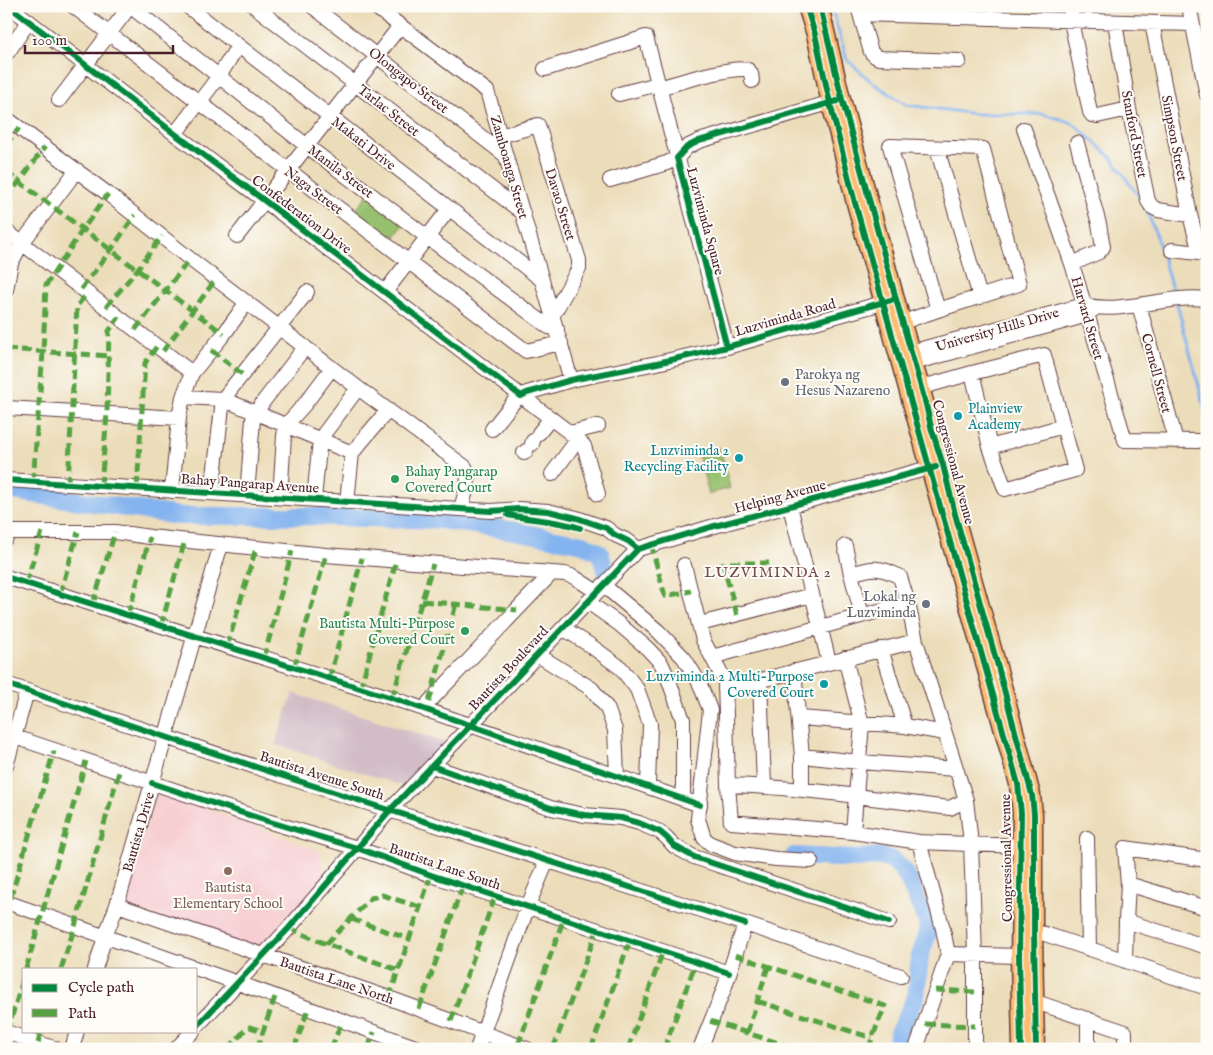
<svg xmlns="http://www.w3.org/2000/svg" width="1213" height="1055" viewBox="0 0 1213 1055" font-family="'IM FELL English',serif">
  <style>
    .built { fill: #f7cfd3 }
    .industrial { fill: #d2bdc7 }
    .green { fill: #97c16e; stroke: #70704c }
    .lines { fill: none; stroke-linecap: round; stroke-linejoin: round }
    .stream { stroke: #84b4ef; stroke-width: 3 }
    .river { stroke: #84b4ef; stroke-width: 18 }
    .minor-casing { stroke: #623c40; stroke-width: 16 }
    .major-casing { stroke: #623c40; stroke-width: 19 }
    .minor { stroke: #fff; stroke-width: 14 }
    .major { stroke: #fdbc70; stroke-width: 16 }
    .quiet { stroke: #56a243; stroke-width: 5; stroke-dasharray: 10 5; stroke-linecap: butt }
    .cycleway-casing { stroke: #fdfcf7; stroke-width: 9 }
    .cycleway { stroke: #00873e; stroke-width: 6 }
    .worship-dot { fill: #6b7280; stroke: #fdfcf7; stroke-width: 2 }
    .culture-dot { fill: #0f9aa8; stroke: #fdfcf7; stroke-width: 2 }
    .leisure-dot { fill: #2e9e5b; stroke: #fdfcf7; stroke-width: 2 }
    .education-dot { fill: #8d6e63; stroke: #fdfcf7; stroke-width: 2 }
    .labels { text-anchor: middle; stroke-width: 4; stroke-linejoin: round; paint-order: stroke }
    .street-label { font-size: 14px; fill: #4a1f2b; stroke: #fdfcf7 }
    .worship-label { font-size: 14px; fill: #5b616d; stroke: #fdfcf7; text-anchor: start }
    .culture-label { font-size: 14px; fill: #0d838f; stroke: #fdfcf7; text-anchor: end }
    .leisure-label { font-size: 14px; fill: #27864d; stroke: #fdfcf7; text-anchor: start }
    .education-label { font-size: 14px; fill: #785e54; stroke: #fdfcf7 }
    .neighbourhood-label { font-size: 15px; letter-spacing: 1px; fill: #794c4c; stroke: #fdfcf7 }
  </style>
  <rect width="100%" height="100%" fill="#fdfcf7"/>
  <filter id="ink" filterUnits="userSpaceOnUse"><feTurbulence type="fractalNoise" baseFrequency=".02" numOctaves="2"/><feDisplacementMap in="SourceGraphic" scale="10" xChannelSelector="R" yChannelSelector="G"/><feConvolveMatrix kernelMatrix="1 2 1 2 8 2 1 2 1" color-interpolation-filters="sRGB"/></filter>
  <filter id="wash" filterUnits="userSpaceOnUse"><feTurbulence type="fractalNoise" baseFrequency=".0096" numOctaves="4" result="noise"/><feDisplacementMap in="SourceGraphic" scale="20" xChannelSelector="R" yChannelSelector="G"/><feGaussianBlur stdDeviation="1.12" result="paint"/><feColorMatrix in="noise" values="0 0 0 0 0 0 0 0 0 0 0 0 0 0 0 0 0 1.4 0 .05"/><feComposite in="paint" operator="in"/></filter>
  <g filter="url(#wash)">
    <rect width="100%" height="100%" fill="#ecddba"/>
    <path class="built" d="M157,789L319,851L326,881L261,954L124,905Z"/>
    <path class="industrial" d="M293,693L446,743L406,787L275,744Z"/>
    <path class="green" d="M368,194L405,223L390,243L353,214Z
      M720,448L730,488L709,494L698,454Z"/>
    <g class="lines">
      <path class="stream" d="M831,6L847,60L873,83L907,105L977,114H1043L1073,123L1111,157L1142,201
        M1146,209L1157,237L1174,296
        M1177,304L1207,417"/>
      <path class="river" d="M6,490L179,516H299L441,520L514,531L583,544L600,553L606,572
        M794,856L858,859L878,856L892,860L901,868L908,879L927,922L928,933L920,956L916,997L898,1033L896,1049"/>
    </g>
  </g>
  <g filter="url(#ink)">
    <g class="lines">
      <g class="minor-casing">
        <path id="minor" d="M9,6L175,134L265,201L578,439L584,446L598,494
          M73,6L526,351L561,343
          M130,6L307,146L427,237L549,327L557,329
          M187,6L542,280
          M254,6L523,213
          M312,6L505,155
          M374,6L487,91L571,380
          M1071,6V21L1090,112L1092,115L1097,116L1129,109
          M1189,6L1207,95
          M858,7L871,52L875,56L879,58L959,61
          M860,14L1192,24
          M1115,22L1129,109L1148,201L1152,207L1158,210L1190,215
          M1152,23L1190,215L1200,253
          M8,52L29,21
          M545,69L646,37L727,347
          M659,88C672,84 739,64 748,70C751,72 752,77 752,81
          M619,94L658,84
          M59,100L130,6
          M6,118L108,194L190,259L358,388L465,467C472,480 464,495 461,509
          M1024,129L1072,264L1125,440L1198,441
          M175,134L219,76L238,46
          M500,136L538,125L579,260V268L553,315
          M937,148L980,297
          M610,180L667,163L677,158L687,147L699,141L839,100
          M6,231L192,373L183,397L179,418L172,491
          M237,236L400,26
          M1172,250L1207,254
          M1072,264L1099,252L1103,247L1099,224L1077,143
          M6,290L11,263L22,243L77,170
          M385,292L449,209
          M1139,305L1176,441
          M903,322L938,310L1019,284L983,149L890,146L938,310
          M903,354L1084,305C1124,315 1167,294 1207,299
          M906,365L1077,318L1093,310
          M192,373L224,334L247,302
          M912,390L972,373L1044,355L1075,470L1005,489L990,447L972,373
          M183,397L223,399L352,453
          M6,408L179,418
          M492,429L516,399L527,393L571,380L657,363L727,347L893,300
          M539,433L551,418
          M570,433L598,426
          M532,444L533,441
          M990,447L1063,426
          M524,453L526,451
          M552,474L578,439
          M6,480L491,511L519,509L548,511L577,518L606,528L615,535L628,541L638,549
          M212,493L223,399L307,292
          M247,495L253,419L263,402L305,347
          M280,497L284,436L286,425L304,405L332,368
          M314,499L320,439L358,388
          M347,502L352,453L388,410
          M790,506L829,662
          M6,538L8,532H115L150,537L326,555L565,574L574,577L597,592
          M845,546L851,574C872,567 880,566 900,577L908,603L916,641L966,800L971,843L975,955V1049
          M684,565L703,640L725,682L728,785L731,822L853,832L919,842L1020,846
          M851,574L862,615
          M6,577L392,698L700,805
          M603,585L658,631L684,658L699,682L710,710L698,819L704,838L711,844L735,853L776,859L811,861
          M588,602L619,624L647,648L661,663L668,678L683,720V799
          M700,624L812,595
          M563,628L591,646L621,668L637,689L650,724L648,786
          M881,649L905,726
          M538,655L592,689L607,708L615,730L617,775
          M712,657L908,603
          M845,658L862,724L853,832
          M794,671L802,756V789
          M760,680L764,786
          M6,684L280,775L745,924L901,976
          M725,689L916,641
          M427,711L429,702L552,573
          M799,718L905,726L945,733
          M6,734L267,821L357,848L431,875L729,973
          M802,756L859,762L956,769
          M6,766L27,691
          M432,766L551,808L584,815L621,818L639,823L660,832L667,838L674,846L694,857L889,922
          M728,785C803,787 876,799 950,808L966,800
          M1087,838L1089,949
          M1207,860L1125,848L1128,884L1126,921L1207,947
          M1128,884L1207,908
          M6,902L238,983L421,1049
          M117,905L389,998L527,1049
          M1024,931L1045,934L1207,988
          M948,954L1019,956
          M1125,961L1126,921
          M95,969L105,937L117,905L221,544
          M1036,1002L1125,1032V1049
          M1088,1019V1049
          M196,1027L289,928L390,810L638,549L711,527L940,465
          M6,1032L56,1049
          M72,1049L77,1031
          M176,1049L193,1031
          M477,1049L528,906L547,861
          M700,1049L724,989L745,924
          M916,1049L948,954L943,929L919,842"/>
      </g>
      <g class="major-casing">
        <path id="major" d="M806,6L815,34L830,103L855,203L1018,784L1021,813L1019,956L1021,1049
          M820,6L842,99L896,299L926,405L931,427L943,465L955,514L997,663L1032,795L1034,814V933L1036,1049"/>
      </g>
      <use href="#minor" class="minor"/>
      <use href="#major" class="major"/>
      <path class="quiet" d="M6,145L19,128
        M6,172L224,334
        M6,199L45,147
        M81,289L111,250L135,215
        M106,307L137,270L162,236
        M135,330L190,259
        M6,349L109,356
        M211,350L242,374
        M163,351L216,279
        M33,482L43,352L46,285L83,229L108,194
        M68,484L77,306L87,293
        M101,486L107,414L109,331L119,317
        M137,488L145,363L157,346
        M651,544L665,596L691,591
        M26,583L42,532
        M60,594L78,532
        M422,601L517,610
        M93,604L115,532
        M128,615L150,537
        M737,615L723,564L728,563H769
        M161,626L185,540
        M227,647L256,548
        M264,658L292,551
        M294,668L326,555
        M329,679L362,558
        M360,689L396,561
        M392,698L433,564
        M429,702L456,604
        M6,913L54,751
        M351,919L409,939
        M289,928L326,944L398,970
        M326,944L371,898L382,895L420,907
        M735,955L885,1006L872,1038L869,1049
        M26,969L86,761
        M61,969L75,926L119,772
        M935,990L975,992
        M389,998L431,875
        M757,1001L872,1038
        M419,1009L463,885
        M451,1021L495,896
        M710,1021L797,1049
        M925,1024L975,1026
        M7,1032L24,977
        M747,1033L768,967
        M38,1043L41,1031
        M518,1045L564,918
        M228,1049L246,1029L250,1027L263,1031
        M257,1049L275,997
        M294,1049L308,1009
        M331,1049L342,1021
        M368,1049L374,1032
        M404,1049L406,1043
        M553,1049L597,930
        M591,1049L630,940
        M628,1049L663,951
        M664,1049L696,962"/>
      <g class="cycleway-casing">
        <path id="cycleway" d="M9,6L175,134L265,201L521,396L527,393L571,380L657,363L727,347L891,300
          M806,6L815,34L830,103L855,203L1018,784L1021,813L1019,956L1021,1049
          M820,6L842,99L896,299L926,405L931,427L943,465L955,514L997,663L1032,795L1034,814V933L1036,1049
          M727,347L677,158L687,147L699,141L837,101
          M6,480L491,511L519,509L548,511L577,518L606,528L615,535L628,541L638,549
          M508,515C532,520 556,520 580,528
          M6,577L392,698L700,805
          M6,684L280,775L745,924
          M432,766L551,808L584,815L621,818L639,823L660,832L667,838L674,846L694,857L889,922
          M152,783L267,821L357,848L431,875L729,973
          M196,1027L289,928L390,810L638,549L711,527L936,467"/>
      </g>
      <use href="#cycleway" class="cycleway"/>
    </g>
  </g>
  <g class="worship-dot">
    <circle cx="785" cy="382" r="5"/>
    <circle cx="926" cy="604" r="5"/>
  </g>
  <g class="culture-dot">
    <circle cx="958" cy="416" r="5"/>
    <circle cx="739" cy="458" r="5"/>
    <circle cx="824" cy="684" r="5"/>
  </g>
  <g class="leisure-dot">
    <circle cx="395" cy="479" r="5"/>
    <circle cx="465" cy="631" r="5"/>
  </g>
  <circle class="education-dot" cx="228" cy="871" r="5"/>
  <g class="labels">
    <g class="street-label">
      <text transform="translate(409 80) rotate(38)" y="5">Olongapo Street</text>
      <text transform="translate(389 110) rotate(38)" y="5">Tarlac Street</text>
      <text transform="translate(1135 134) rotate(79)" y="5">Stanford Street</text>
      <text transform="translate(1175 138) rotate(79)" y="5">Simpson Street</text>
      <text transform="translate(364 143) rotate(38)" y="5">Makati Drive</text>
      <text transform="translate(510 167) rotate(74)" y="5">Zamboanga Street</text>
      <text transform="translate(341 171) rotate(37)" y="5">Manila Street</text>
      <text transform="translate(314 190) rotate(37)" y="5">Naga Street</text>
      <text transform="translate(561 204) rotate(73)" y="5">Davao Street</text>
      <text transform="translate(302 214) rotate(37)" y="5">Confederation Drive</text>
      <text transform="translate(706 221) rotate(75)" y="5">Luzviminda Square</text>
      <text transform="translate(785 317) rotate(-16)" y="5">Luzviminda Road</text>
      <text transform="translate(1088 318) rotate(74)" y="5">Harvard Street</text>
      <text transform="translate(997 329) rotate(-16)" y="5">University Hills Drive</text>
      <text transform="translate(1157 373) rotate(75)" y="5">Cornell Street</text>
      <text transform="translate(954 462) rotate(75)" y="5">Congressional Avenue</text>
      <text transform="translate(250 483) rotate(4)" y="5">Bahay Pangarap Avenue</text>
      <text transform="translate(780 496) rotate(-15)" y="5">Helping Avenue</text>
      <text transform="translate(508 668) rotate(-47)" y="5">Bautista Boulevard</text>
      <text transform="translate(322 775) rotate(18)" y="5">Bautista Avenue South</text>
      <text transform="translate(138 832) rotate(-74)" y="5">Bautista Drive</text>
      <text transform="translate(1006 858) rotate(-91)" y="5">Congressional Avenue</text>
      <text transform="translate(445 866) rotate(19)" y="5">Bautista Lane South</text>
      <text transform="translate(337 980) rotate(19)" y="5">Bautista Lane North</text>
    </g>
    <g class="worship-label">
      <text x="795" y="379">Parokya ng<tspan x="795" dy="16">Hesus Nazareno</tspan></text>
      <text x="916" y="601" text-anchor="end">Lokal ng<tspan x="916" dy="16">Luzviminda</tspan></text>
    </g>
    <g class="culture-label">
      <text x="968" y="413" text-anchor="start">Plainview<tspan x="968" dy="16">Academy</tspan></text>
      <text x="729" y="455">Luzviminda 2<tspan x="729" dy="16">Recycling Facility</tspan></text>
      <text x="814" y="681">Luzviminda 2 Multi-Purpose<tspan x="814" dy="16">Covered Court</tspan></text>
    </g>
    <g class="leisure-label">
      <text x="405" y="476">Bahay Pangarap<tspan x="405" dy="16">Covered Court</tspan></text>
      <text x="455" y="628" text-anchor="end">Bautista Multi-Purpose<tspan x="455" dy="16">Covered Court</tspan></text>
    </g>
    <g class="education-label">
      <text x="228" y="892">Bautista<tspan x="228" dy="16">Elementary School</tspan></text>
    </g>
    <g class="neighbourhood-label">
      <text x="768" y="577">LUZVIMINDA 2</text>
    </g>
  </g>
  <rect width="1213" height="1055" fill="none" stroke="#fdfcf7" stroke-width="25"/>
  <rect x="22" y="968" width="175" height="65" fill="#fdfcf7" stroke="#b5a4a5"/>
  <rect x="32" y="984" width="25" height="8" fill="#00873e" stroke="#b5a4a5"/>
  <text x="68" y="992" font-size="15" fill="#4a1f2b">Cycle path</text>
  <rect x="32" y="1009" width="25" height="8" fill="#56a243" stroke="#b5a4a5"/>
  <text x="68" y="1018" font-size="15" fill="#4a1f2b">Path</text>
  <path d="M25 45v8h148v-8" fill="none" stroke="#4a1f2b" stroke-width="2.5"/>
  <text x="32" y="45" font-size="15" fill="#4a1f2b" stroke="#fdfcf7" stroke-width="4" paint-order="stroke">100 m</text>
</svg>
